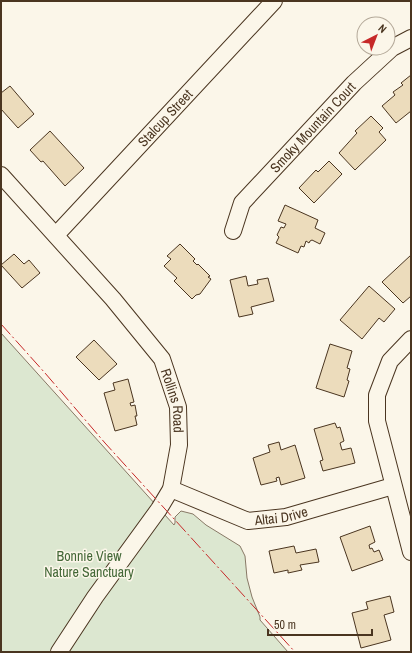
<svg xmlns="http://www.w3.org/2000/svg" width="412" height="653" viewBox="0 0 412 653" font-family="'Archivo Narrow',sans-serif">
  <style>
    .green { fill: #dce7d0; stroke: #887966 }
    .building { fill: #ecdcbc; stroke: #4a3520 }
    .lines { fill: none; stroke-linecap: round; stroke-linejoin: round }
    .minor-casing { stroke: #4a3520; stroke-width: 18 }
    .minor { stroke: #fbf6e9; stroke-width: 16 }
    .power { stroke: #c62828; stroke-width: 1; stroke-dasharray: 14 3 2 3; stroke-linecap: butt }
    .labels { text-anchor: middle; stroke-width: 3; stroke-linejoin: round; paint-order: stroke }
    .street-label { font-size: 14px; fill: #4a3520; stroke: #fbf6e9 }
    .park-label { font-size: 14px; fill: #436837; stroke: #fbf6e9 }
  </style>
  <rect width="100%" height="100%" fill="#fbf6e9"/>
  <path class="green" d="M1,333L174,525L175,523V517L181,511L193,514L206,525L240,546L245,556L247,578L252,597L260,617V620L288,652H1Z"/>
  <path class="building" d="M411,75V111L396,123L382,106L395,95L393,92L403,85L401,83Z
    M10,86L34,114L18,128L1,109V93Z
    M371,116L383,128L379,132L386,140L355,170L339,153L357,133L355,131Z
    M50,131L84,168L65,186L43,161L41,162L30,150Z
    M329,161L342,174L314,203L299,188L316,170L318,172Z
    M285,205L318,220L315,228L325,233L320,244L312,240L310,241L309,243L306,241L304,247L301,246L298,253L276,243L279,237L277,235L281,227L284,228L286,224L278,221Z
    M180,244L195,259L193,261L197,265L198,264L210,276L208,277L211,279L200,294L196,295L192,299L174,281L177,278L164,266L171,259L167,256Z
    M14,254L24,264L29,260L40,273L22,288L1,265Z
    M411,255V296L403,303L382,282Z
    M246,276L248,286L258,284L257,280L268,278L274,301L251,307L253,314L239,317L230,280Z
    M369,286L395,309L384,322L379,318L362,339L340,320Z
    M94,340L117,364L99,380L76,357Z
    M330,344L352,351L347,368L350,369L347,380L349,381L344,397L316,388Z
    M128,379L134,402L130,403L131,406L135,405L137,416H135L137,425L115,431L104,393L115,390L113,383Z
    M335,423L337,428L340,427L344,441L340,443L342,450L351,448L355,463L323,471L320,461L323,460L314,429Z
    M279,442L281,450L295,445L305,478L281,485L279,477L276,478L277,481L261,485L253,458L270,452L268,445Z
    M370,526L375,542L369,545L370,549L372,548L374,552L379,550L383,560L352,571L340,537Z
    M294,546L296,553L316,549L319,562L300,565L302,570L288,573V570L274,573L269,551Z
    M390,596L394,612L384,615L391,640L361,648L352,613L368,609L366,602Z"/>
  <g class="lines">
    <g class="minor-casing">
      <g id="minor">
        <path id="s1" d="M1,175L113,299L162,359L178,407L179,445L171,489L159,509L95,597L59,652"/>
        <path id="s2" d="M233,231L242,203L354,83L392,48L411,38"/>
        <path id="s3" d="M56,235L274,1"/>
        <path d="M411,339L390,361L377,395V421L411,552"/>
        <path id="s4" d="M171,489L248,521L286,517L393,486"/>
      </g>
    </g>
    <use href="#minor" class="minor"/>
    <path class="power" d="M1,324L45,373L105,443L295,652"/>
  </g>
  <g class="labels">
    <g class="street-label">
      <text dy="5" stroke="none"><textPath href="#s3" startOffset="160">Stalcup Street</textPath></text>
      <text dy="5" stroke="none"><textPath href="#s2" startOffset="133">Smoky Mountain Court</textPath></text>
      <text dy="5" stroke="none"><textPath href="#s1" startOffset="288">Rollins Road</textPath></text>
      <text dy="5" stroke="none"><textPath href="#s4" startOffset="117">Altai Drive</textPath></text>
    </g>
    <g class="park-label">
      <text x="89" y="561">Bonnie View<tspan x="89" dy="16">Nature Sanctuary</tspan></text>
    </g>
  </g>
  <rect width="412" height="653" fill="none" stroke="#4a3520" stroke-width="4"/>
  <g transform="translate(376 36) rotate(42)"><circle r="19" fill="#fbf6e9" stroke="#b4a999"/>
  <path d="M0-3L7 15L0 10L-7 15Z" fill="#c62828"/>
  <text y="-6" font-size="11" font-weight="bold" text-anchor="middle" fill="#4a3520">N</text>
  </g>
  <path d="M268 629v6h104v-6" fill="none" stroke="#4a3520" stroke-width="2"/>
  <text x="274" y="629" font-size="12" fill="#4a3520" stroke="#fbf6e9" stroke-width="3" paint-order="stroke">50 m</text>
</svg>
